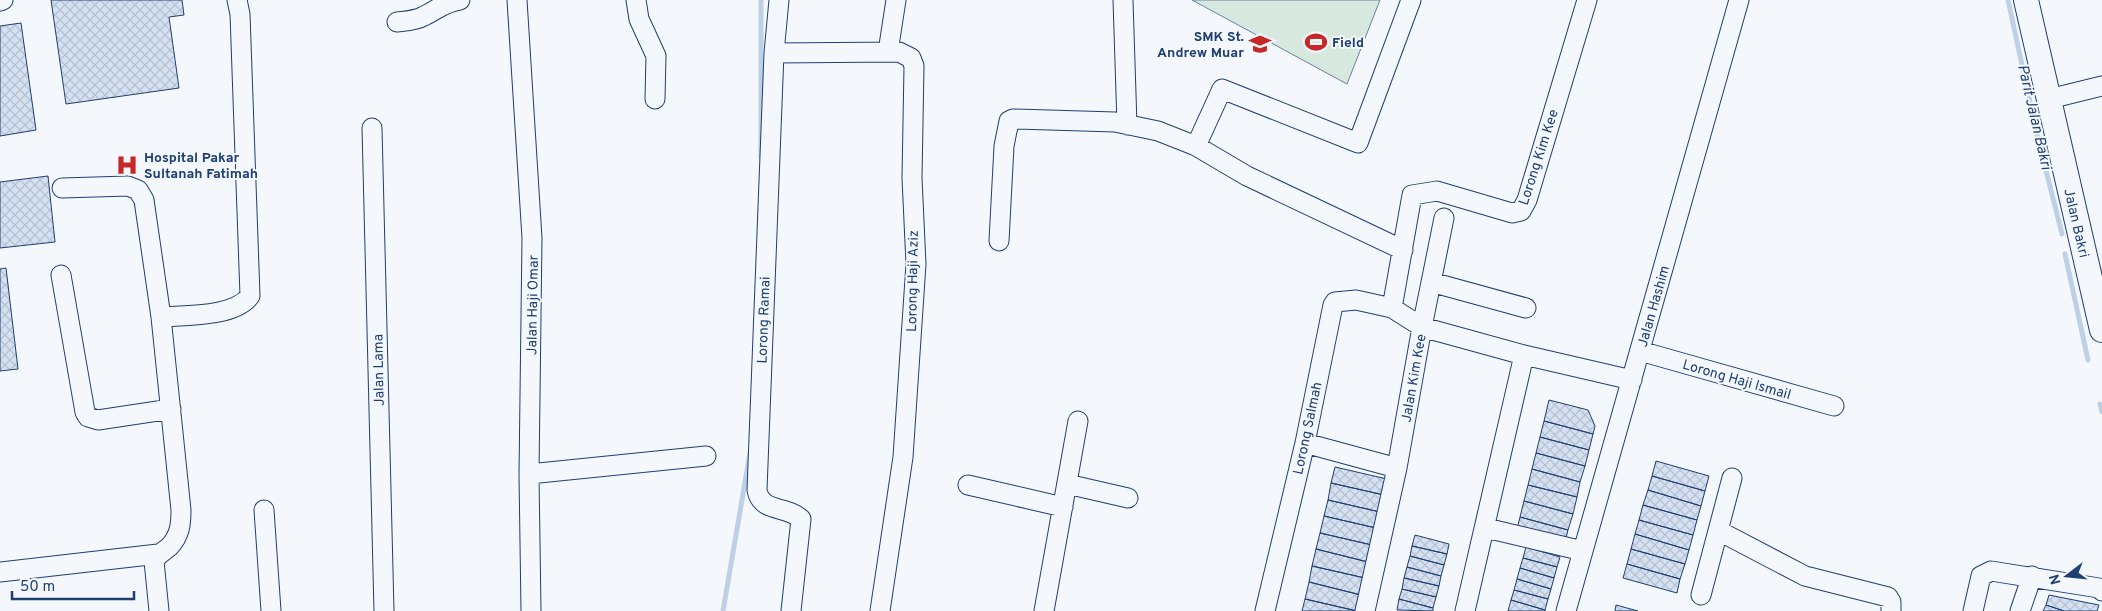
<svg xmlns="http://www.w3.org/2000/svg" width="2102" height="611" viewBox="0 0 2102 611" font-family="Overpass,sans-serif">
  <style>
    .park { fill: #d7e8df; stroke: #687fa3 }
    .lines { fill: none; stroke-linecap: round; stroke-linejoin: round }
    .stream { stroke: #bed0e5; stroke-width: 5 }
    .building { fill: url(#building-cross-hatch); stroke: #1d3f73 }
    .minor-casing { stroke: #1d3f73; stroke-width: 21 }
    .major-casing { stroke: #1d3f73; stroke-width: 26 }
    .minor { stroke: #f4f7fb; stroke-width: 19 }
    .major { stroke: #f4f7fb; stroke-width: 24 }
    .labels { text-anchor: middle; stroke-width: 4; stroke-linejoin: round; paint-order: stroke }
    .poi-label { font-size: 14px; font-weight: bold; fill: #1d3f73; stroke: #f4f7fb; text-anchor: start }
    .street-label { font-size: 14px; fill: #1d3f73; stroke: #f4f7fb }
    .water-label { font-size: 15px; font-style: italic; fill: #1d3f73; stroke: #f4f7fb }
  </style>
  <defs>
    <pattern id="building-cross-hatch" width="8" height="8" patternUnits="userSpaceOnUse" patternTransform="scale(1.25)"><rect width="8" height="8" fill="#d5e0f0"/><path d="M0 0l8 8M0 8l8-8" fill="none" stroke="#b6c1d1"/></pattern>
  </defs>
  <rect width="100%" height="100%" fill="#f4f7fb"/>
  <path class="park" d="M1192,0H1380L1347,84Z"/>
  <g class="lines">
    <path class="stream" d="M2008,0L2038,139L2062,234
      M761,157V0
      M2065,254L2088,360
      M2100,404L2102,412
      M723,611L750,453"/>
  </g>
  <path class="building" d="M51,0H182L184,15L169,17L179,88L66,104Z
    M21,23L36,130L0,136V26Z
    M48,176L55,242L0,248V182Z
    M6,268L18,369L0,371V269Z
    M1549,400L1588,410L1595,426L1593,434L1544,421Z
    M1544,421L1593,434L1589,450L1540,437Z
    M1540,437L1589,450L1585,466L1536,453Z
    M1536,453L1585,466L1580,482L1532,469Z
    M1656,461L1709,476L1705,491L1652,476Z
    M1335,467L1387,479L1384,495L1331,483Z
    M1532,469L1580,482L1577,497L1528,485Z
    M1652,476L1705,491L1701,506L1648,490Z
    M1331,483L1384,495L1380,512L1328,500Z
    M1528,485L1577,497L1573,514L1524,501Z
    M1648,490L1701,506L1697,520L1643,505Z
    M1328,500L1380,512L1376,528L1324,516Z
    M1524,501L1573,514L1568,530L1520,517Z
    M1643,505L1697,520L1693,535L1639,520Z
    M1324,516L1376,528L1372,545L1320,533Z
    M1520,517L1568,530L1564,546L1516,533Z
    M1639,520L1693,535L1689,550L1635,534Z
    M1320,533L1372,545L1368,562L1316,549Z
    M1635,534L1689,550L1685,564L1631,549Z
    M1415,535L1449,544L1447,554L1412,546Z
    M1412,546L1447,554L1444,565L1410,556Z
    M1526,547L1560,557L1557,567L1523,558Z
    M1316,549L1368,562L1365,578L1312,566Z
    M1631,549L1685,564L1680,579L1627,564Z
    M1410,556L1444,565L1441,576L1407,567Z
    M1523,558L1557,567L1554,578L1520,568Z
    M1627,564L1680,579L1677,593L1623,578Z
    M1312,566L1365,578L1361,595L1309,582Z
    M1407,567L1441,576L1439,586L1404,578Z
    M1520,568L1554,578L1551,589L1517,579Z
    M1404,578L1439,586L1436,597L1402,589Z
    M1517,579L1551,589L1548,599L1514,590Z
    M1309,582L1361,595L1357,611L1305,599Z
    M1402,589L1436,597L1433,608L1399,599Z
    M1514,590L1548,599L1545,610L1511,600Z
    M2049,595L2099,605L2097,611H2064L2046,605Z
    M1305,599L1357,611H1302Z
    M1399,599L1433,608V611L1397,610Z
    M1511,600L1545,610V611H1508Z
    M1616,605L1638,611H1615Z
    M2046,605L2064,611H2043Z"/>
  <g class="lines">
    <g class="minor-casing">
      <path id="minor" d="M517,0L532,238L529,474L531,611
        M636,0L639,19L656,56L655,99
        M779,0L774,53L757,490C761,513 786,505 801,519L791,611
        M1123,0L1127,125
        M0,1L3,0
        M397,22C406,21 415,21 424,16C437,10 444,2 460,0
        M888,52L896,0
        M774,53L899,52L911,58L914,66L912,178L916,264L903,457L880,611
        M2049,99L2102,86
        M372,128L384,611
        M1196,146L1222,89L1358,143L1411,0
        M62,188L128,186L138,190L144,200L161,317
        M999,241L1004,146L1009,121L1013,119L1115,122L1158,131L1196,146L1247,176L1403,250
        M61,275L85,412L88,417L98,420L171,409
        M1431,282L1526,308
        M1392,308L1412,195L1437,191L1512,213L1521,211L1527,200L1587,0
        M1640,351L1834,406
        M1305,443L1397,468
        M529,474L706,456
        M1067,484L1128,498
        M968,485L1063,507
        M264,510L271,611
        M1486,528L1583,551
        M1719,531L1805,576L1888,597L1891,602V611
        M0,572L158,554
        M1701,595L1732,478
        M159,611L154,561C158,554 163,552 169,547C180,536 181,524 181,510L161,317C187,315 234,317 250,296L240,14L237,0
        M1044,611L1078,421
        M1265,611L1305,443L1333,305L1335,302L1356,300L1392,308L1422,327L1524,355L1632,380
        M1365,611L1397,468L1422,327L1444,218
        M1465,611L1524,355
        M1566,611L1739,0
        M1973,611L1981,576L1991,571L2099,588L2102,591
        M2020,611L2032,576"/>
    </g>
    <g class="major-casing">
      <path id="major" d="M2026,0L2102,330"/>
    </g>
    <use href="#minor" class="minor"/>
    <use href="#major" class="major"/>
  </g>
  <defs>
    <g id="stadium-bare" transform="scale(1.725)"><path d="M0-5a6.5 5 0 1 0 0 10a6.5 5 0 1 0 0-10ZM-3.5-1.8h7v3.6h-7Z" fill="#c62828" stroke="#f4f7fb" stroke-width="2.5" paint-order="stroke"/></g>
    <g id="school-bare" transform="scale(1.725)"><path d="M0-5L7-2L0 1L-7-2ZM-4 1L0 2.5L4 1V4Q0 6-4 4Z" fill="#c62828" stroke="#f4f7fb" stroke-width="2.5" paint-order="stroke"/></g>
    <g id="hospital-bare" transform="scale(1.725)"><path d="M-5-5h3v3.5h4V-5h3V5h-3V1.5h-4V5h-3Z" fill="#c62828" stroke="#f4f7fb" stroke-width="2.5" paint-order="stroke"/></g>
  </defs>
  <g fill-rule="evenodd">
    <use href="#stadium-bare" x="1316" y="42"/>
    <use href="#school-bare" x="1260" y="44"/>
    <use href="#hospital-bare" x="127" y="165"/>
  </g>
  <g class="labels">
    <g class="poi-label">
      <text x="1244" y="41" text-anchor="end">SMK St.<tspan x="1244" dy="16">Andrew Muar</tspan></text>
      <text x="1332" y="47">Field</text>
      <text x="144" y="162">Hospital Pakar<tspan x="144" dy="16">Sultanah Fatimah</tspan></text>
    </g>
    <g class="street-label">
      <text transform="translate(1538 157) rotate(-72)" y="5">Lorong Kim Kee</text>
      <text transform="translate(2077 223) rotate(77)" y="5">Jalan Bakri</text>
      <text transform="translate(912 281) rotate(-89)" y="5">Lorong Haji Aziz</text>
      <text transform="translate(532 305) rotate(-89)" y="5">Jalan Haji Omar</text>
      <text transform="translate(1653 306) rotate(-74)" y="5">Jalan Hashim</text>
      <text transform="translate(763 320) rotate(-88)" y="5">Lorong Ramai</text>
      <text transform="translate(378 370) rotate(-91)" y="5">Jalan Lama</text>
      <text transform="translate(1413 378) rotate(-80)" y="5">Jalan Kim Kee</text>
      <text transform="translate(1737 379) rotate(16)" y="5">Lorong Haji Ismail</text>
      <text transform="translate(1307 428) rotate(-78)" y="5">Lorong Salmah</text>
    </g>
    <g class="water-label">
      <text transform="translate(2035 117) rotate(77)" y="5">Parit Jalan Bakri</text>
    </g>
  </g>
  <g transform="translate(2067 576) rotate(254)" stroke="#f4f7fb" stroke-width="4" paint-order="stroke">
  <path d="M0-4L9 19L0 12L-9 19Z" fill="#1d3f73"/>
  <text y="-8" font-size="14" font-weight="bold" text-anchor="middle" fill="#1d3f73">N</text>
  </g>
  <path d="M12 591v8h122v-8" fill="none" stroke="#1d3f73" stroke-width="2.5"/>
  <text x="20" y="591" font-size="15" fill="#1d3f73" stroke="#f4f7fb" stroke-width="4" paint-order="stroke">50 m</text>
</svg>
